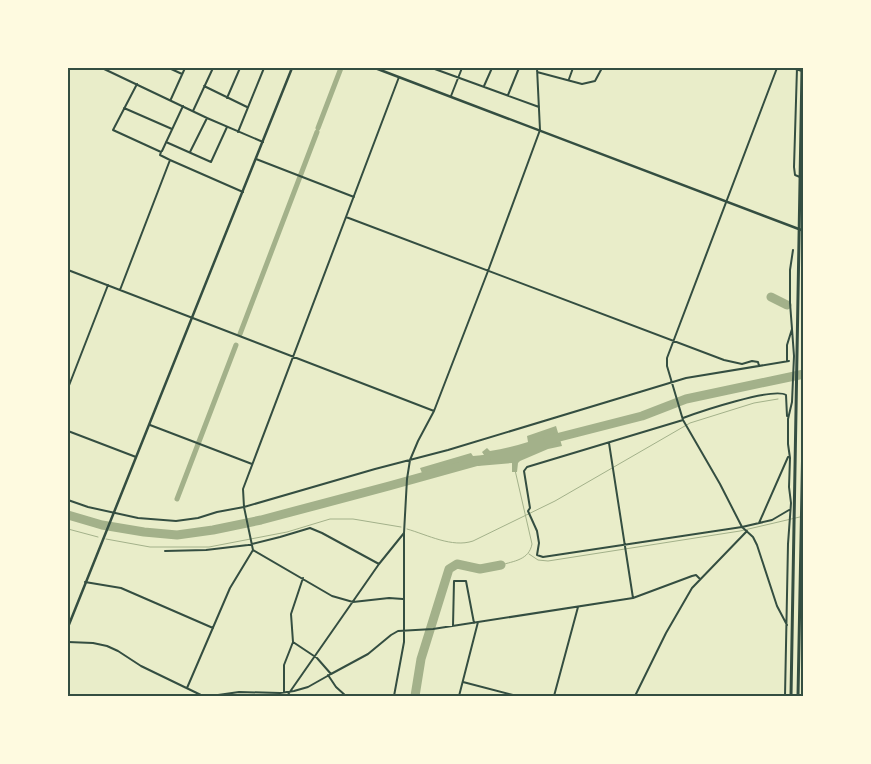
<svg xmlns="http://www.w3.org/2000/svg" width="871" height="764" viewBox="0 0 871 764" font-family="'Alegreya Sans',sans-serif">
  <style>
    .water { fill: #a3b18a }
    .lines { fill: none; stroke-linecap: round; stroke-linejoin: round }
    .stream { stroke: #a3b18a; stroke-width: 1 }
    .canal { stroke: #a3b18a; stroke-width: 5 }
    .river { stroke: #a3b18a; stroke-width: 9 }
    .minor { stroke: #344e41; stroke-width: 2 }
    .tertiary { stroke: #344e41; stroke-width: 2.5 }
    .secondary { stroke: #344e41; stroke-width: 2.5 }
    .trunk { stroke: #344e41; stroke-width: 3 }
    .neatline { fill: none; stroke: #344e41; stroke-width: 2 }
  </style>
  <rect width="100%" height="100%" fill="#e9edc9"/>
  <path class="water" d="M556,426L562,446L548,449L520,461L518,463L517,472H512V463L478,466L473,461L446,469L422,473L420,468L471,453L473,456L484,455L482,452L487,448L490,451C503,449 515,446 528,442L527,436Z"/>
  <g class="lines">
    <path class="stream" d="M68,529L98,537
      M407,529C428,535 452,548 473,541L555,501L690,423L754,403L778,399
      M106,539L150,547H209L287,532L330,519H353L401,527
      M529,554L538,560L548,561L740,531L804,516
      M501,565C514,561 529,560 532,544L515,470"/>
    <path class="canal" d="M318,128L341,68
      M240,334L317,132
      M177,499L236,345"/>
    <path class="river" d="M771,297L787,305
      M548,440L642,416L686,399L804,374
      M68,515L102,525L144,532L177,535L213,530L261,520L389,486L486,459
      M415,696L421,659L449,569L457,564L480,569L501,565"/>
    <path class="minor" d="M102,68L207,118L263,142
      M169,68L182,74
      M432,68L539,107
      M777,68L667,358V366L683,420L720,484L742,527L753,537L757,545L777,606L787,625
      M792,68L802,71
      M797,68L794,167L795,175L800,177
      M537,72L582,84L595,81L602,68
      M569,79L573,68
      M204,86L247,107
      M484,86L492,68
      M508,95L519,68
      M451,96L462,68
      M227,98L240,68
      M171,99L185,68
      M124,108L172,129
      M193,111L213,68
      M238,132L264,68
      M166,142L211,162L227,127
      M162,151L183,106
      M190,152L207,118
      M256,159L354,197
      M170,160L243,192
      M346,217L724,360L742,364L752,361L758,362L759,366
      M68,270L434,411
      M120,290L170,160L160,155L161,152L113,130L137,84
      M787,361V345L792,329L790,303V270L793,250
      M68,388L108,285
      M683,418C699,412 773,387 786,395L787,416
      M683,420L527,467L524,471L530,508L528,511L537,531L539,543L537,555L543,557L742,527L772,520L789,510
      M150,425L252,464
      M68,431L136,457
      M609,443L633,598
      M68,500L88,507L138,518L176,521L198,518L217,512L244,507L375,469L448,450L686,378L789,361
      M759,523L788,457
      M253,550L332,596L353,602L389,598L403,599
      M165,551L206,550L248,545L280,537L310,528L322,533L379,564
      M85,582L121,588L213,628
      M453,626L454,581H466L474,623
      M68,642L93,643L107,646L118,651L141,666L203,696
      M293,642L317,658L331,674L368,654L391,635L398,631L433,629L633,598L692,576L696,575L700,579
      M328,675L336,687L346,696
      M463,682L517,696
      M802,682H804
      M187,688L230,588L253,550L244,507L243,489L399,77
      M284,692V665L293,642L291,614L303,578
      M211,696L239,692L280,693L294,691L308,687L331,674
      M287,696L379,564L404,533
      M394,696L404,642V533L407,479L410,460L418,441L434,411L488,271L540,130L537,68
      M459,696L478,622
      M554,696L578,607
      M635,696L666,633L692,588L747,531
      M785,696L788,544L791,503L789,487L790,458L788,444V419L792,402L794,356L792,329"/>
    <path class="tertiary" d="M375,68L804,231"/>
    <path class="secondary" d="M68,627L292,68"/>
    <path class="trunk" d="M791,696L802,68
      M798,696L804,383"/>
  </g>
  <rect width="871" height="764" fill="none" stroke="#fefae0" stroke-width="138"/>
  <rect x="69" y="69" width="733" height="626" class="neatline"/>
</svg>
